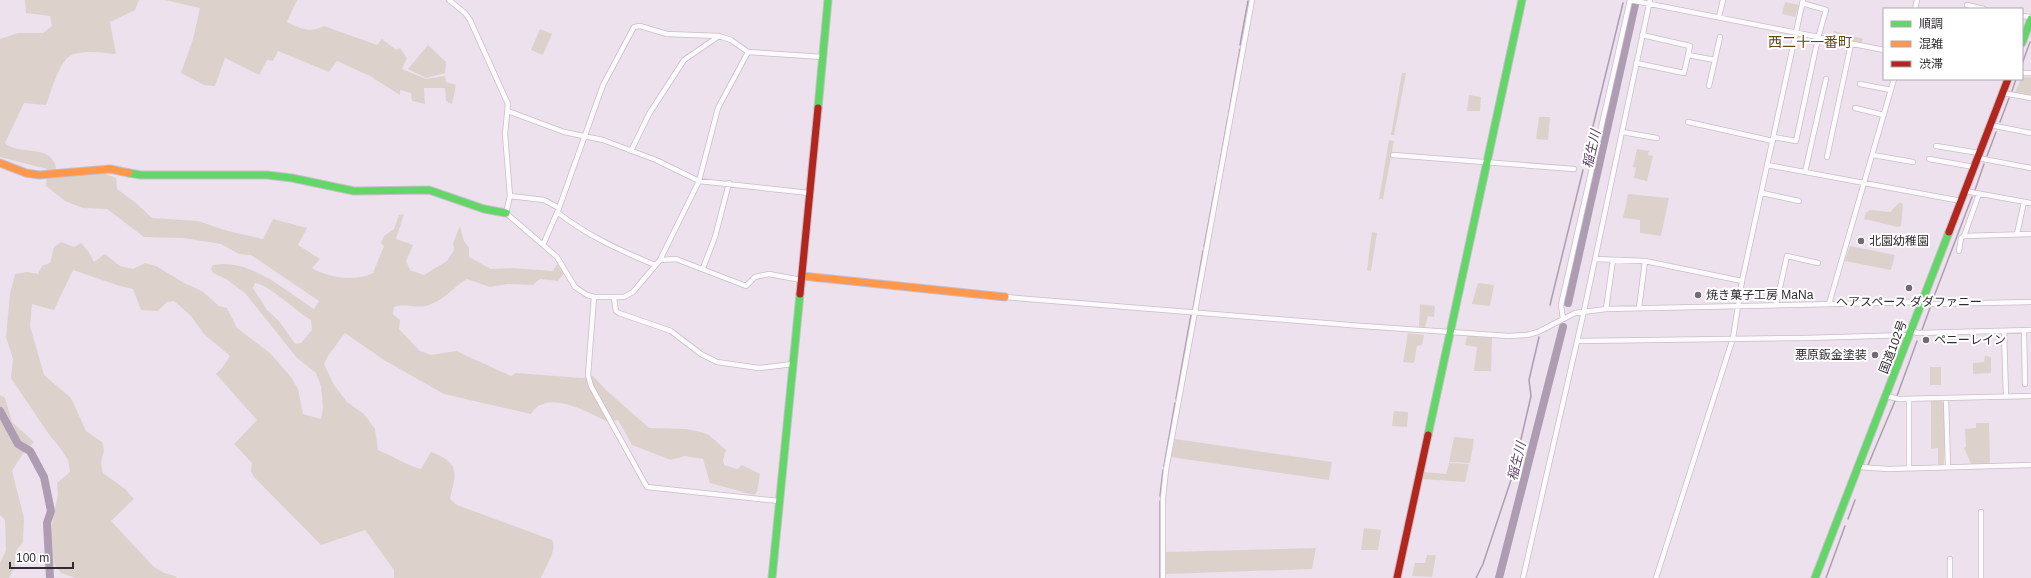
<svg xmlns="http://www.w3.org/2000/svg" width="2031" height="578" viewBox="0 0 2031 578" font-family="Arial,'Noto Sans JP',sans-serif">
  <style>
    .green { fill: #ddd2cb; fill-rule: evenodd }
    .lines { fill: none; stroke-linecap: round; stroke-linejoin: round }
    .stream { stroke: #ae9db2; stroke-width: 1.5 }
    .river { stroke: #ae9db2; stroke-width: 8 }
    .street-casing { stroke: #c7bfc8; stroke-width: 6 }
    .fast-casing { stroke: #c7bfc8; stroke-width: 9 }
    .slow-casing { stroke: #c7bfc8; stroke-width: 9 }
    .jam-casing { stroke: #c7bfc8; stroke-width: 9 }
    .street { stroke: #fcfafc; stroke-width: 4.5 }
    .fast { stroke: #63d668; stroke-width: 7 }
    .slow { stroke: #ff974d; stroke-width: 7 }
    .jam { stroke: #b3261e; stroke-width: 7 }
    .poi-dot { fill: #736b74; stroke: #fff; stroke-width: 1.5 }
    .labels { text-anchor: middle; stroke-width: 4; stroke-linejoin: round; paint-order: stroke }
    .poi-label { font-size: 12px; fill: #322b33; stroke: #fff; text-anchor: start }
    .street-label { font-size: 12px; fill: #322b33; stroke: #fff }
    .water-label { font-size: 13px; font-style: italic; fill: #5c3d62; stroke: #fff }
    .quarter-label { font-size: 14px; fill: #64490f; stroke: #fff }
  </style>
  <rect width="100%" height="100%" fill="#ece1ed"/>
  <path class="green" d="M25,0H139L135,10L110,22L116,54C103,53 82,49 70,56C59,62 51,92 46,105L24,103L5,143C18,155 45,145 54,162C57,166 56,173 57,178L103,173L116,178L117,189L136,203L152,218L198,221L228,231L263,239L273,219L307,228L298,245L320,259L312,268C329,278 355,282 373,273L384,246L381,243L384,236L394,229L399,215L404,214L396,239L413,245L406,261L410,270L424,275L447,261L454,250L453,243L460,226L464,241L469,248V257L491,269L513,268L553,271L557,264L564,273L558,281L540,279L533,285L507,284L490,287L467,279C452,288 443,302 425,306C415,308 405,303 394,307L393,314L400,320L399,329L420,351L431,355L456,351L511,376L516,373L582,378L593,376L606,390L649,428L686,429L701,432L709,435L726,450L723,460L724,465L737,469L742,465L760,474L757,492L754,495L710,483L703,459L685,456L671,460L632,445L618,420L608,422C590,413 560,396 540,405C536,407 533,411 531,414L444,394L384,360L345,333L328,356L324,364L334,385L347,402L364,414L375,429L378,450C393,456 405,465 421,469L431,452C461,463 456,473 450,499L457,505L552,540C558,549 545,568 541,578H394V570L365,530L321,545L254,477L251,471L252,463L234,444L257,420L216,374L222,368L230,356L204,334L191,316L174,301L167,302L158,311L141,310L133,289C112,285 93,276 73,270L54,310L32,304L30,326L44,375L71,398L86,431L102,442L104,450L101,463L103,473L125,489L134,499L111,521L154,567L164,573L175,576L177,578H76L61,573L54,564L51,530L58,494L57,483L70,472L68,460L60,448L48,433L11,378L13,359L6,337L10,294L15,274L27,272L38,274L42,266L50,263L54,247L61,242L74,247L81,243L88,251L94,262L105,254L120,266L133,269L145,263L156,266L186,284L202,291L219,306L227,308L237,328L270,353L291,377L298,389L303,414L321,419L323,408L321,386L316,373L297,358L245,293L226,279L213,273L211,268L213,265C251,258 285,291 314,309L319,301L251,255L239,254L221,244L183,238L144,237L107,209L83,208L65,201L46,186L47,169L0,157V39L18,33H43L52,26L50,16L26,13ZM255,283C268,284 297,312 311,320L312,330L301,343L296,344L293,341L279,321L267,310L253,288Z
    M165,0H297L287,22C300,29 310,33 324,26L377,45L382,39L396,50L400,48L407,58L402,69L426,79L445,76L446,82L456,85L452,104L446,101L445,88H424L425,104L412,101L411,93L400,90V95L370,76L337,61L329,72L278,51L273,61L267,60L259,75L225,58L215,86L204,85L181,73L193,39L200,8Z
    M1785,2L1799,5L1795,17L1782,14Z
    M540,29L552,34L543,55L531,50Z
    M1834,31L1863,39L1861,44L1833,38Z
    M428,45L446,62L445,73L426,78L408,69Z
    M1402,73H1406L1394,135H1391Z
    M2022,77H2031V95L2015,92Z
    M1469,95L1481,97L1480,111H1467Z
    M1539,117H1550L1548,140L1536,139Z
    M1389,140L1394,141L1383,199H1379Z
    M1637,149L1649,151L1648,155L1653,156L1647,181L1634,178L1636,168L1633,167Z
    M1628,194L1669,198L1661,236L1640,233V220L1623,218Z
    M1900,202L1903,204L1901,226L1898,227L1864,219L1866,213L1870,210L1890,212Z
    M1372,232L1377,233L1371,271L1367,270Z
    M1850,246L1895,255L1891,270L1845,261Z
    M1478,283L1494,285L1490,306L1472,304Z
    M1420,304L1435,306L1434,317L1428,316L1425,327H1419Z
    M1408,333L1424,335L1422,345L1417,346L1414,363L1403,362Z
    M1467,335L1492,338L1491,371H1474L1477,347L1465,345Z
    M1985,356L1991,357V373L1973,374V363L1984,362Z
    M1930,367H1941V385H1930Z
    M0,395L5,398L12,422L34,442L22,455L12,471L24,518L23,542L16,551L15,567L9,578H0V563L6,550L5,520L0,515Z
    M1931,401H1942L1945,406L1944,465H1938V448L1931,449Z
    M1394,411L1408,412L1407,427L1392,426Z
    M1976,423H1989L1990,464H1971L1964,448L1966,447L1965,429L1976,428Z
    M1454,437L1474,439L1470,463L1449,462Z
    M1175,439L1332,462L1329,480L1171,457Z
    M1449,463L1469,464L1465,482L1422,479L1423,472L1446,474Z
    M1364,528L1381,530L1378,550H1361Z
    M1316,548L1312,569L1166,574V552Z
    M1427,555H1436L1432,577L1412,576L1415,563H1425Z"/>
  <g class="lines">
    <path class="stream" d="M1240,45L1248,1
      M2022,64L2030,42
      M2012,91L2016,79
      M1229,112L1240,49
      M2000,122L2009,98
      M1987,156L1996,132
      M1584,163L1623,3
      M1217,179L1228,117
      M1975,190L1984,164
      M1204,247L1216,183
      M1933,299L1972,197
      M1550,305L1583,170
      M1193,309L1203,251
      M1922,330L1930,308
      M1897,396L1917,341
      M1176,399L1191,315
      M1868,465L1895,401
      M1164,466L1175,403
      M1160,496L1163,470
      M1160,501V578
      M1848,519L1855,500
      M1476,578L1483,564L1513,474L1531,396L1529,380L1539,337
      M1826,578L1845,526"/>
    <path class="river" d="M1568,303L1636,0
      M0,411L18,444L30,451L44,477L51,511L47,523L50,578
      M1499,578L1563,327"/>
    <g class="street-casing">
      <path id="street" d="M449,0L465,13L470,20L508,104L505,134L510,196L506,213L557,257L575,287L587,295L594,297H624L633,292L660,260L699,181L718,108L748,52
        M1630,0L1884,50
        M1967,5L1984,9
        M1915,9L1917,0
        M2022,16L2031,17
        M1719,17L1723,0
        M1688,55L1715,60
        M1636,63L1684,73L1690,46L1642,35
        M2022,73H2031
        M1860,84L1891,90
        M1709,86L1720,37
        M2003,93L2031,98
        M1855,108L1884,115
        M508,111L564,132L603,140L656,160L699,181L809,193
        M1688,122L1773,141
        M1990,125L2031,133
        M1622,132L1657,138
        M1774,137L1796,141L1818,38L1826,10L1802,3
        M1936,146L1979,153
        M631,151L649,114L684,60L719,36
        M1393,155L1574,169
        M1873,155L1913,162
        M1827,157L1851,44
        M1978,158L2031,168
        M1929,159L1974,167
        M1767,165L1961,201
        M1805,172L1826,79
        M1965,191L2031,203
        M1762,193L1799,201
        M510,196L544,200L559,208
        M557,212C586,235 621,251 655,265
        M2017,234L2024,202
        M1964,236L2031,234
        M543,245L559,208L603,85L634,27L640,26L667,34L719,36L731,40L748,52L823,57
        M1959,251L1961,238L1964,236L1979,194
        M1595,259L1645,261L1742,281
        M660,260L676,259L746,286L755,277L769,274L801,280
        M703,268L715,237L729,183
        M594,297L588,375L591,386L647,487L779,501
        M1005,297L1362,326L1509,336L1527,335L1538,332L1575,313L1606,309L1922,302L1935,304L2031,302
        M614,298L616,311L619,313L671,331L701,354L717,362L759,368L793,364
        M1829,304L1894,79
        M1776,305L1787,256L1818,263
        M1639,308L1645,261
        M1606,309L1613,260
        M1563,319L1561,305L1630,0
        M2024,330L2025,384
        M1911,331L1918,333L2031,330
        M2004,331L2006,396
        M1578,341L1805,338L1909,335
        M1886,396L1899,399L2031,396
        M1946,398L1948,467
        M1909,399V467
        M1859,467L1888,469L2031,465
        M1981,512V578
        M1950,559V578
        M1163,578V498L1166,470L1252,0
        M1523,578L1584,311L1650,0
        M1656,578L1733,338L1742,281L1803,0"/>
    </g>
    <g class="fast-casing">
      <path id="fast" d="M2022,43L2031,19
        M818,108L828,0
        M129,173L141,175H267L292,178L354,191L429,190L484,209L506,213
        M1428,435L1522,0
        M772,578L800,294
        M1815,578L1949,232"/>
    </g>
    <g class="slow-casing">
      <path id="slow" d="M0,163L26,173L39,175L110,169L129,173
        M802,276L1005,297"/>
    </g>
    <g class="jam-casing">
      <path id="jam" d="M1949,232L2008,79
        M800,294L818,108
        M1397,578L1428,435"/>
    </g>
    <use href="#street" class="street"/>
    <use href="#fast" class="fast"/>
    <use href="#slow" class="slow"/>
    <use href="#jam" class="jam"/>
  </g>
  <g class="poi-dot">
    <circle cx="1861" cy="241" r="4"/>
    <circle cx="1909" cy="288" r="4"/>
    <circle cx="1698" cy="295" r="4"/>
    <circle cx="1926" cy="340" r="4"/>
    <circle cx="1875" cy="355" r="4"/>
  </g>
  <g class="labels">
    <g class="poi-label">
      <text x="1869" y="245">北園幼稚園</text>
      <text x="1706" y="299">焼き菓子工房 MaNa</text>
      <text x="1909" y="306" text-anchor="middle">ヘアスペース ダダファニー</text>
      <text x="1934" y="344">ペニーレイン</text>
      <text x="1867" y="359" text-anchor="end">悪原鈑金塗装</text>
    </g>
    <g class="street-label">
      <text transform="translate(1893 347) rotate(-69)" y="4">国道102号</text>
    </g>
    <g class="water-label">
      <text transform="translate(1591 149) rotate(-77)" y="5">稲生川</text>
      <text transform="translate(1516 461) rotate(-76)" y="5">稲生川</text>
    </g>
    <g class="quarter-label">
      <text x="1810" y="47">西二十一番町</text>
    </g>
  </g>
  <rect x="1883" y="8" width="140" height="72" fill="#ffffff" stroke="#adaaad"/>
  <rect x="1891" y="21" width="20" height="6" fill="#63d668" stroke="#adaaad"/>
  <text x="1919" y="28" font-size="12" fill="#322b33">順調</text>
  <rect x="1891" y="41" width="20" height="6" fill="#ff974d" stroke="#adaaad"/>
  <text x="1919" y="48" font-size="12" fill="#322b33">混雑</text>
  <rect x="1891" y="61" width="20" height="6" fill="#b3261e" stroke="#adaaad"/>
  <text x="1919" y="68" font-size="12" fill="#322b33">渋滞</text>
  <path d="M10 562v6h63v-6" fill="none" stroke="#322b33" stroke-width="2"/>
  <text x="16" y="562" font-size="12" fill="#322b33" stroke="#ffffff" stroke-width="3" paint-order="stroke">100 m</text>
</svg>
